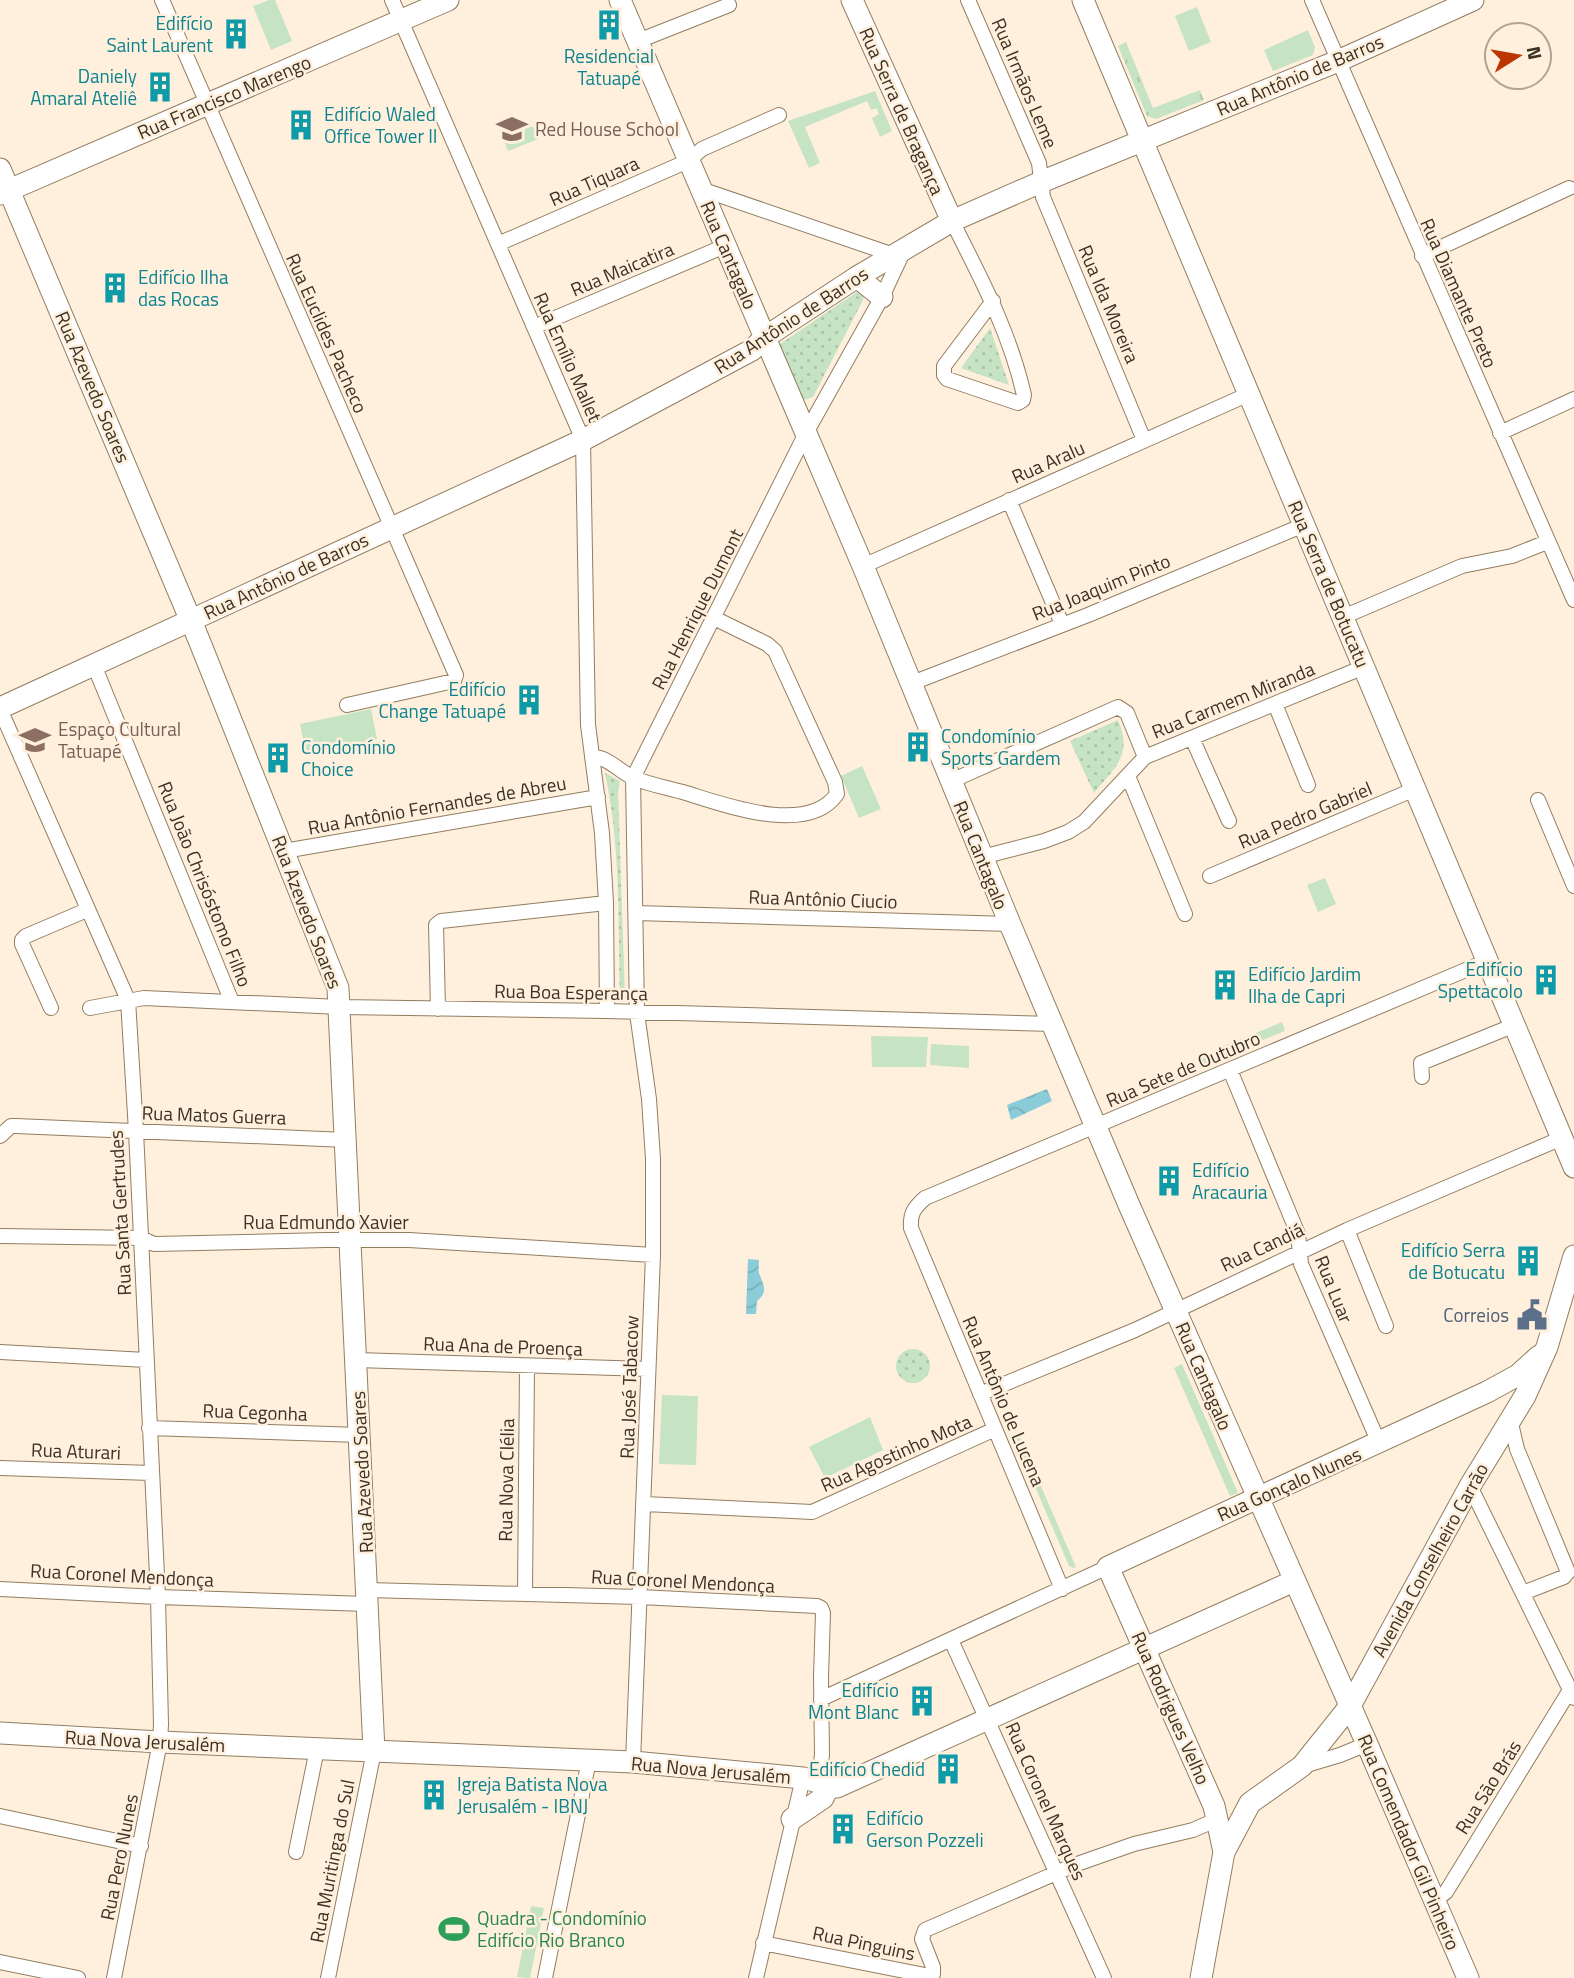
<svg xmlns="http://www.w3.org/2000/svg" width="1574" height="1978" viewBox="0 0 1574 1978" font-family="'Titillium Web',sans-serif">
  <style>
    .grass { fill: url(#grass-tufts) }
    .park { fill: url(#park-dots) }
    .garden { fill: #c6e3c3 }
    .water { fill: url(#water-waves) }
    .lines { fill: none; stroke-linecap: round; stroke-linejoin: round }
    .street-casing { stroke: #927d5f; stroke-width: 16 }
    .secondary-casing { stroke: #927d5f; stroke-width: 23 }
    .street { stroke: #fff; stroke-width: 14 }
    .secondary { stroke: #fff; stroke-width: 21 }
    .labels { text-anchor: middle; stroke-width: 5; stroke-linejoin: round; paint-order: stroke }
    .culture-label { font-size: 19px; fill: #0d838f; stroke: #fff0dd; text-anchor: start }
    .street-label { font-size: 19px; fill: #3b3225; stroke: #fff0dd }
    .education-label { font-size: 19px; fill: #785e54; stroke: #fff0dd; text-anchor: start }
    .service-label { font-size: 19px; fill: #4e5e75; stroke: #fff0dd; text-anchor: end }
    .leisure-label { font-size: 19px; fill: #27864d; stroke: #fff0dd; text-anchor: start }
  </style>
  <defs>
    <pattern id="grass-tufts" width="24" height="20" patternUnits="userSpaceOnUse" patternTransform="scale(1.75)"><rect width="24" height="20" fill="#c6e3c3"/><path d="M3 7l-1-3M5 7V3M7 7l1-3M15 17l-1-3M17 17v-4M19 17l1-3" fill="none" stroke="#abc3a7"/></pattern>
    <pattern id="park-dots" width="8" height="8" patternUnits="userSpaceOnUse" patternTransform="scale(1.75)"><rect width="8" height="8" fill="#c6e3c3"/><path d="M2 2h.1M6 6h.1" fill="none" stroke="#abc3a7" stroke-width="1.8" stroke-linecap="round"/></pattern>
    <pattern id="water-waves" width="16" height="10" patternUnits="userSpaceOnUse" patternTransform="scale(1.75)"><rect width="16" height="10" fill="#8acdd8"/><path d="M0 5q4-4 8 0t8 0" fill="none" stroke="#78b0b9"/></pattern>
  </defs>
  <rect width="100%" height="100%" fill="#fff0dd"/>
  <path class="grass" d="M1126,42L1153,108L1200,90L1204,100L1156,119L1147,116L1118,46Z"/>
  <path class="park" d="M857,292L864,295L863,300L813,397L804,400L780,344Z
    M990,328L1009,385L961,368Z
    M1118,720C1133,756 1115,767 1094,793L1070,741Z
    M605,773L620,781L618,791L625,997L620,998C618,922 621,847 605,773Z
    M896 1366a17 17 0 1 1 34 0a17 17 0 1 1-34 0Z"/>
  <path class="garden" d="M269,0H275L292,41L271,50L253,6Z
    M1197,7L1211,42L1189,51L1175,16Z
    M1308,30L1315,47L1313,55L1273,71L1264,50Z
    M875,91L892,131L880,137L872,118L879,114L876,108L871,110L867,101L805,127L820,163L809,168L788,121Z
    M530,121L538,139L508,151L501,133Z
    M371,709L377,739L306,754L300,724Z
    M862,766L881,809L859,818L841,776Z
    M1325,878L1336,904L1318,912L1307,885Z
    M1282,1022L1285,1031L1201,1065L1198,1059L1220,1052L1219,1048Z
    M871,1036L928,1037L926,1067H872Z
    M931,1044L969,1046V1068L930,1065Z
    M1182,1364L1238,1493L1230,1496L1174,1368Z
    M662,1395L698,1396L696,1465L659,1464Z
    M870,1417L883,1450L825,1478L809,1447Z
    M1018,1433L1076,1567L1073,1568L1069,1566L1013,1435Z
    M531,1906L544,1908L530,1978L517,1977Z"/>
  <path class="water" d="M1047,1089L1052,1101L1011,1120L1007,1105Z
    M748,1259L759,1260C759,1264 758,1269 759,1273C763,1284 769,1292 757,1301L756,1314H746Z"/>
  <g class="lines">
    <g class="street-casing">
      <path id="street" d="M162,0L456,675L454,681L347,705
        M392,0L583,440L588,725L602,833L606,903L607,1011
        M968,0L1039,163L1043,197L1144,440
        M1312,0L1574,600
        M638,41L729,5
        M701,189L894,255
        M952,221C981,278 1010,333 1024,395L1023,400L1018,403L947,379L944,375V366L993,301
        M498,244L688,161L702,149L779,115
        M1422,256L1569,188
        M534,327L725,246
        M1500,433L1574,399
        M1009,500L1062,624
        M863,566L1249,394
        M1343,617L1462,566L1512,556L1547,542
        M94,665L232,1002
        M912,683L1088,615L1304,525
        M1275,704L1308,785
        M0,709L128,1000L136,1131L158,1597L161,1724L160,1742L114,1978
        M1192,738L1229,821
        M592,757C607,756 620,772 634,778C650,785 669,788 686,793C725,805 808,836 837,794L835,782L775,651L767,644L714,618
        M1128,776L1185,914
        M951,781L1118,707L1127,713L1145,757
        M1538,800L1574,886
        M284,851L598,797
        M982,857L1044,841L1068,832L1084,822L1145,757L1364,667
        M1210,876L1415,789
        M636,913L1010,924
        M51,1008L22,944V940L26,936L87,910
        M90,1008L144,998L340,1007L607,1011L1053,1024
        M438,1009L436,925L441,921L606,903
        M1230,1070L1298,1234L1301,1264L1379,1443
        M1422,1077L1421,1063L1515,1025
        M0,1136L11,1126H16L346,1140
        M1347,1230L1386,1326
        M0,1236L141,1238L154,1244L326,1240H409L653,1255
        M0,1352L146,1360
        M356,1360L648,1369
        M980,1394L1135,1330L1347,1230L1562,1138
        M1510,1419L1517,1449L1568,1572L1564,1577L1523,1593
        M149,1428L360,1435
        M0,1468L151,1473
        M1470,1486L1574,1698
        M645,1504L812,1512L995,1429
        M0,1589L158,1597L367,1604
        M1062,1589L911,1228C910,1213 914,1208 925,1198L1487,961
        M367,1590L640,1597L817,1606L821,1608L823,1613L821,1677L822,1755L818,1783
        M525,1594L527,1366
        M951,1640L1104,1978
        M821,1699L1108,1567
        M633,1762L653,1255V1159L649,1099L637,1013L633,778L806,433L882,297L904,250
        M1303,1766L1340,1755L1367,1744
        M0,1816L141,1846
        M296,1852L317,1749
        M1434,1901L1446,1892L1570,1690
        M763,1943L930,1976L933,1974V1967L922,1939L925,1930L1077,1864L1134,1844L1193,1830L1218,1819
        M0,1962L78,1978
        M328,1978L374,1751
        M545,1978L589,1760
        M756,1978L803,1778"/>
    </g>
    <g class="secondary-casing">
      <path id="secondary" d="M620,0L863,566L1010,924L1129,1205L1367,1744L1468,1978
        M852,0L952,221
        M1083,0L1574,1167
        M0,169L199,640L338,988L374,1751
        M0,194L448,0
        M857,277L882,297
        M0,708L583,440L752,350L764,338L857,277L952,221L1041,182L1338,61L1473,0
        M0,1733L160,1742L633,1762L803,1778L837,1787L1294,1581
        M792,1819L823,1798L829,1786
        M1224,1852L1214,1806L1108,1567L1487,1392L1518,1375L1539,1356
        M1201,1978L1224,1852L1250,1803L1302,1766L1350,1706L1470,1486L1525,1396L1547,1347L1574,1256"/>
    </g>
    <use href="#street" class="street"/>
    <use href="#secondary" class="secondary"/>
  </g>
  <defs>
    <g id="building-bare" transform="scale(2.415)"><path d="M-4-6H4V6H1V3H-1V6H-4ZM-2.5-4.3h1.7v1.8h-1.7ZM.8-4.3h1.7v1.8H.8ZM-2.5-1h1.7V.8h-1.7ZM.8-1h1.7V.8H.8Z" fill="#0f9aa8" stroke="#fff0dd" stroke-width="2.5" paint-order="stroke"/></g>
    <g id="school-bare" transform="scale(2.415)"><path d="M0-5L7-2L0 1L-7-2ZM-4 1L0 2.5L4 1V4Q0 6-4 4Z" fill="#8d6e63" stroke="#fff0dd" stroke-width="2.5" paint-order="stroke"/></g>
    <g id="university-bare" transform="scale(2.415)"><path d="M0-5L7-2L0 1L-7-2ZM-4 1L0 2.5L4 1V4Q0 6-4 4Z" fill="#8d6e63" stroke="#fff0dd" stroke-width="2.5" paint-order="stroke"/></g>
    <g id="civic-bare" transform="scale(2.415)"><path d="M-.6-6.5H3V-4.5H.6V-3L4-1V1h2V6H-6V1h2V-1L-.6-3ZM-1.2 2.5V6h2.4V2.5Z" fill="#5c6f8a" stroke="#fff0dd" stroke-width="2.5" paint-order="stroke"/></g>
    <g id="stadium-bare" transform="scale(2.415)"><path d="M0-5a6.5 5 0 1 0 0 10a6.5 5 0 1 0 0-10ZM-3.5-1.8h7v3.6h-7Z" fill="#2e9e5b" stroke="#fff0dd" stroke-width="2.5" paint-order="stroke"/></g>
  </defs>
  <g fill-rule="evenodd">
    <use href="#building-bare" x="609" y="25"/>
    <use href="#building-bare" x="236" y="34"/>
    <use href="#building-bare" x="160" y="87"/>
    <use href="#building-bare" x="301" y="125"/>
    <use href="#school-bare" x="512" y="129"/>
    <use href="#building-bare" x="115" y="288"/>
    <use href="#building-bare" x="529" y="700"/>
    <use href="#university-bare" x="35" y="740"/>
    <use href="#building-bare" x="918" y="747"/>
    <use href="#building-bare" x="278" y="758"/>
    <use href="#building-bare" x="1546" y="980"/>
    <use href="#building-bare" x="1225" y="985"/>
    <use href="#building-bare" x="1169" y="1181"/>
    <use href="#building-bare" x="1528" y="1261"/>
    <use href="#civic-bare" x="1532" y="1315"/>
    <use href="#building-bare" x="922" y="1701"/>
    <use href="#building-bare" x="948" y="1769"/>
    <use href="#building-bare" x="434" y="1795"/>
    <use href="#building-bare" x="843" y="1829"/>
    <use href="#stadium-bare" x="454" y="1929"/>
  </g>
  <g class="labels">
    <g class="culture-label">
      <text x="213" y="30" text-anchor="end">Edifício<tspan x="213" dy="22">Saint Laurent</tspan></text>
      <text x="609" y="63" text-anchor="middle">Residencial<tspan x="609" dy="22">Tatuapé</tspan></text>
      <text x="137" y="83" text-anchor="end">Daniely<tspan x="137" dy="22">Amaral Ateliê</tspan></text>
      <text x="324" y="121">Edifício Waled<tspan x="324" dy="22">Office Tower II</tspan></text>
      <text x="138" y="284">Edifício Ilha<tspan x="138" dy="22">das Rocas</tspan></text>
      <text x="506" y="696" text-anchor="end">Edifício<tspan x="506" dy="22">Change Tatuapé</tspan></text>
      <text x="941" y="743">Condomínio<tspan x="941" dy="22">Sports Gardem</tspan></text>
      <text x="301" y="754">Condomínio<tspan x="301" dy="22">Choice</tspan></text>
      <text x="1523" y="976" text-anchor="end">Edifício<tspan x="1523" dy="22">Spettacolo</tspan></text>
      <text x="1248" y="981">Edifício Jardim<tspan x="1248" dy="22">Ilha de Capri</tspan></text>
      <text x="1192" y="1177">Edifício<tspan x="1192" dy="22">Aracauria</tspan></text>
      <text x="1505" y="1257" text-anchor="end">Edifício Serra<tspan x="1505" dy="22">de Botucatu</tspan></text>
      <text x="899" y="1697" text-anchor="end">Edifício<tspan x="899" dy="22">Mont Blanc</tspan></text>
      <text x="925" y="1776" text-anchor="end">Edifício Chedid</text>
      <text x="457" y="1791">Igreja Batista Nova<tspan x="457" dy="22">Jerusalém - IBNJ</tspan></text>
      <text x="866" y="1825">Edifício<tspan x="866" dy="22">Gerson Pozzeli</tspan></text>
    </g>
    <g class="street-label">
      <text transform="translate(1300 75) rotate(-23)" y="7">Rua Antônio de Barros</text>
      <text transform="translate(1025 83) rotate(67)" y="7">Rua Irmãos Leme</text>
      <text transform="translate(224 97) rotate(-23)" y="7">Rua Francisco Marengo</text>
      <text transform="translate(902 111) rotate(66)" y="7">Rua Serra de Bragança</text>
      <text transform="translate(594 181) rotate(-24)" y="7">Rua Tiquara</text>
      <text transform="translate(729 255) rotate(67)" y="7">Rua Cantagalo</text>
      <text transform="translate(622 269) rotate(-23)" y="7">Rua Maicatira</text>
      <text transform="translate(1459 293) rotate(66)" y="7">Rua Diamante Preto</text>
      <text transform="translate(1109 304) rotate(67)" y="7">Rua Ida Moreira</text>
      <text transform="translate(791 320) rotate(-33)" y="7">Rua Antônio de Barros</text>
      <text transform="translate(327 333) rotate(66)" y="7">Rua Euclides Pacheco</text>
      <text transform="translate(568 357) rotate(66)" y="7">Rua Emílio Mallet</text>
      <text transform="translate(93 387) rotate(67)" y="7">Rua Azevedo Soares</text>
      <text transform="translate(1048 462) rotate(-24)" y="7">Rua Aralu</text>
      <text transform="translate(286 576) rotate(-25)" y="7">Rua Antônio de Barros</text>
      <text transform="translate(1329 584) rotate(67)" y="7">Rua Serra de Botucatu</text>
      <text transform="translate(1101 587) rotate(-22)" y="7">Rua Joaquim Pinto</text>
      <text transform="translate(697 609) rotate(-63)" y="7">Rua Henrique Dumont</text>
      <text transform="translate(1233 700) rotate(-22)" y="7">Rua Carmem Miranda</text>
      <text transform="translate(437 805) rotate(-10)" y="7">Rua Antônio Fernandes de Abreu</text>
      <text transform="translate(1305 815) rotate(-23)" y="7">Rua Pedro Gabriel</text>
      <text transform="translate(981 855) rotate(68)" y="7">Rua Cantagalo</text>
      <text transform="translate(205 884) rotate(68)" y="7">Rua João Chrisóstomo Filho</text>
      <text transform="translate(823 899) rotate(2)" y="7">Rua Antônio Ciucio</text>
      <text transform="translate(307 912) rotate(69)" y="7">Rua Azevedo Soares</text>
      <text transform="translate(571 992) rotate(1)" y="7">Rua Boa Esperança</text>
      <text transform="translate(1183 1069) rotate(-23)" y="7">Rua Sete de Outubro</text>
      <text transform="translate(214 1115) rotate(2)" y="7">Rua Matos Guerra</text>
      <text transform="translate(120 1213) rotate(-93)" y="7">Rua Santa Gertrudes</text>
      <text x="326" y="1229">Rua Edmundo Xavier</text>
      <text transform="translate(1262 1247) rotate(-25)" y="7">Rua Candiá</text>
      <text transform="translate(1334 1289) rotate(68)" y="7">Rua Luar</text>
      <text transform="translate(503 1346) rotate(2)" y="7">Rua Ana de Proença</text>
      <text transform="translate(1204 1376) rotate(67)" y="7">Rua Cantagalo</text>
      <text transform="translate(629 1387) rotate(-88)" y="7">Rua José Tabacow</text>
      <text transform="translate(1004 1401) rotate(67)" y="7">Rua Antônio de Lucena</text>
      <text transform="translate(255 1412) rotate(2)" y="7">Rua Cegonha</text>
      <text transform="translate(76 1451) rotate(2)" y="7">Rua Aturari</text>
      <text transform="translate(896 1453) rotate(-24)" y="7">Rua Agostinho Mota</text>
      <text transform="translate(362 1472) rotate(-93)" y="7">Rua Azevedo Soares</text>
      <text transform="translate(506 1480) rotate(-89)" y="7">Rua Nova Clélia</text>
      <text transform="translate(1289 1484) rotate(-24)" y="7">Rua Gonçalo Nunes</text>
      <text transform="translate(1430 1560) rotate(-61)" y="7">Avenida Conselheiro Carrão</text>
      <text transform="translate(122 1575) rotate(3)" y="7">Rua Coronel Mendonça</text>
      <text transform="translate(683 1581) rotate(3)" y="7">Rua Coronel Mendonça</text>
      <text transform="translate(1171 1708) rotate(66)" y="7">Rua Rodrigues Velho</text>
      <text transform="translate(145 1741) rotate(3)" y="7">Rua Nova Jerusalém</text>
      <text transform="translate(711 1770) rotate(5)" y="7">Rua Nova Jerusalém</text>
      <text transform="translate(1488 1787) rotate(-58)" y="7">Rua São Brás</text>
      <text transform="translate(1046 1801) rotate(66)" y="7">Rua Coronel Marques</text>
      <text transform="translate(1409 1842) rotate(67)" y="7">Rua Comendador Gil Pinheiro</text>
      <text transform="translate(119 1857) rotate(-79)" y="7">Rua Pero Nunes</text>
      <text transform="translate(332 1861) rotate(-79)" y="7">Rua Muritinga do Sul</text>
      <text transform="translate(864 1943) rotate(12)" y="7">Rua Pinguins</text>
    </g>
    <g class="education-label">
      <text x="535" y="136">Red House School</text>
      <text x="58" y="736">Espaço Cultural<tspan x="58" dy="22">Tatuapé</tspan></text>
    </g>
    <g class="service-label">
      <text x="1509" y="1322">Correios</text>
    </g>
    <g class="leisure-label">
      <text x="477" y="1925">Quadra - Condomínio<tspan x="477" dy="22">Edifício Rio Branco</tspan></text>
    </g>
  </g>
  <g transform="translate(1518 56) rotate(79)"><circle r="33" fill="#fff0dd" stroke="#b1a493" stroke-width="2"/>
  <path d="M0-5L12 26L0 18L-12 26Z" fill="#bc3400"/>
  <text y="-10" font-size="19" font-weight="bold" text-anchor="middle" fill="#3b3225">N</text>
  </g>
</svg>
